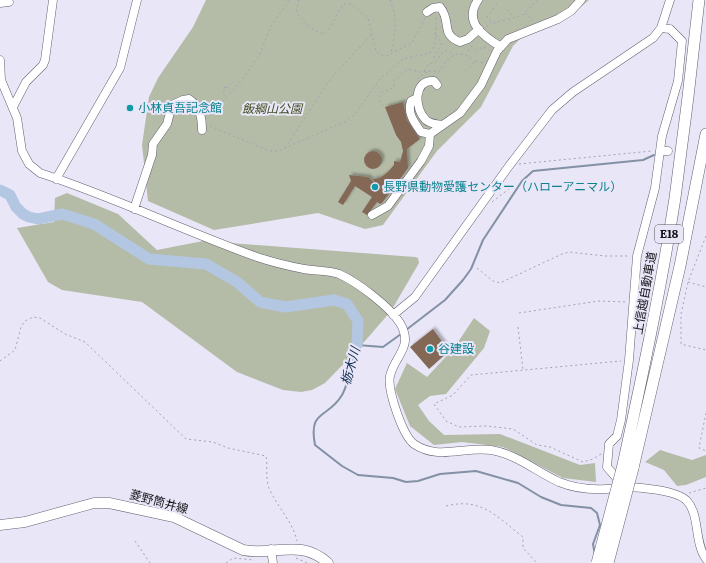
<svg xmlns="http://www.w3.org/2000/svg" width="706" height="563" viewBox="0 0 706 563" font-family="Literata,'Noto Sans JP',serif">
  <style>
    .green { fill: #b4bca8 }
    .lines { fill: none; stroke-linecap: round; stroke-linejoin: round }
    .stream { stroke: #8391a5; stroke-width: 2 }
    .river { stroke: #b3c7e2; stroke-width: 11 }
    .building { fill: #826755; filter: url(#shadow) }
    .minor-casing { stroke: #63616f; stroke-width: 9 }
    .major-casing { stroke: #63616f; stroke-width: 11 }
    .highway-casing { stroke: #63616f; stroke-width: 12 }
    .path { stroke: #a4a2b0; stroke-width: 1; stroke-dasharray: 2 3; stroke-linecap: butt }
    .minor { stroke: #fff; stroke-width: 8 }
    .major { stroke: #fff; stroke-width: 10 }
    .highway { stroke: #fff; stroke-width: 11 }
    .highway-bridge-casing { stroke: #63616f; stroke-width: 12; stroke-linecap: butt }
    .highway-bridge { stroke: #fff; stroke-width: 11 }
    .culture-dot { fill: #0f9aa8; stroke: #e9e6f8; stroke-width: 1.5 }
    .labels { text-anchor: middle; stroke-width: 4; stroke-linejoin: round; paint-order: stroke }
    .shield { fill: #e9e6f8; stroke: #52525a; stroke-width: 1 }
    .shield-label { font-size: 11px; font-weight: bold; fill: #121217 }
    .culture-label { font-size: 12px; fill: #0d838f; stroke: #e9e6f8; text-anchor: start }
    .park-label { font-size: 12px; font-style: italic; fill: #3a4919; stroke: #e9e6f8 }
    .street-label { font-size: 12px; fill: #121217; stroke: #e9e6f8 }
    .water-label { font-size: 13px; font-style: italic; fill: #122e52; stroke: #e9e6f8 }
  </style>
  <defs>
    <filter id="shadow"><feDropShadow dx="2.5" dy="-2.5" stdDeviation="1" flood-color="#0004"/></filter>
  </defs>
  <rect width="100%" height="100%" fill="#e9e6f8"/>
  <path class="green" d="M206,0H589L565,20L523,36L513,46L481,107L437,151L383,225L365,229L318,213L214,230L148,201L142,145L149,97L158,78L193,27Z
    M67,193L118,214L157,250L203,241L415,257L418,258L419,263L391,311L358,349L325,383L312,390L301,392L283,390L237,372L142,302L62,290L48,282L17,228L54,222L55,198Z
    M474,318L490,331L484,348L446,394L430,396L418,405L429,421L444,435L500,434L580,465L595,463L596,482L563,478L503,447L462,442L434,445L410,426L395,389L407,363L427,377L454,348Z
    M660,450L692,460L706,455V477L686,485L677,486L664,470L645,462Z"/>
  <g class="lines">
    <path class="stream" d="M406,330L445,300L463,280L471,269L483,240L522,181L533,171L643,160L654,155
      M401,334L383,347L357,345C353,360 349,383 342,395C328,419 308,409 315,445L342,466L358,475L393,478L406,482L418,481L440,474L476,471L518,483L541,497L561,505L591,508L597,513L600,525L593,544L595,555"/>
    <path class="river" d="M0,190L10,195L16,207L23,214L29,217L38,219L62,214L94,224L149,259L206,264L237,282L260,302L285,307L334,300L347,304L358,321L357,345"/>
  </g>
  <path class="building" d="M403,102L407,120L420,139L407,149L408,168L382,203L380,204L377,202L367,215L362,212L372,197L355,186L343,205L338,202L351,181L349,175L368,177L375,183L373,179L380,178L388,172L394,165V161L400,162L403,151L401,142L396,135L385,107Z
    M364 160a9 9 0 1 1 18 0a9 9 0 1 1-18 0Z
    M433,329L449,351L429,369L410,347Z"/>
  <g class="lines">
    <g class="minor-casing">
      <path id="minor" d="M478,0C463,22 483,36 501,47
        M0,3L9,2L8,0
        M427,12L433,8L440,7C452,21 440,35 460,42L468,39L479,29
        M0,60L1,80L17,118L22,151L29,164L40,173C114,197 184,231 257,257C272,262 288,266 304,269C315,271 328,270 339,274C357,282 389,306 400,323C414,347 395,355 390,376C387,390 403,436 414,444C439,461 464,446 491,450C516,454 537,472 559,482C574,488 590,490 606,489C612,489 618,487 624,487C638,487 677,490 687,501C700,515 694,542 706,559
        M437,85L434,81C413,79 414,109 426,120C430,124 437,124 442,125
        M417,98L411,101C407,113 414,122 421,132L430,134
        M13,107L26,82L43,65L45,60L53,0
        M660,151H668
        M56,179L120,68L137,0
        M134,209L152,155L153,144L167,124L172,105L183,100L189,99C200,107 202,117 202,130
        M372,215L388,206L421,161L429,146L430,134L460,113L481,85L497,51L508,39L558,19L571,11L581,0
        M393,315L415,297L509,166L552,110L573,92L653,38L661,28L670,0
        M621,483L607,467L609,444L617,436L621,420L629,360L637,256L655,188L662,136L678,81L682,41L670,29L661,28
        M271,549L273,563"/>
    </g>
    <g class="major-casing">
      <path id="major" d="M0,525L25,522L94,503H109L174,517L243,550C274,556 300,538 328,563"/>
    </g>
    <g class="highway-casing">
      <path id="highway" d="M623,465C642,377 661,288 675,198C684,132 692,66 699,0
        M633,468L680,266L706,134"/>
    </g>
    <path class="path" d="M299,0L296,12C303,21 313,32 324,34C334,26 335,13 344,4H351L368,18L376,51L380,55L386,56L412,43L425,18
      M390,0C397,17 396,34 391,52
      M507,10L514,17
      M525,13L533,20
      M491,21L487,17L497,4
      M487,27L492,21L494,23L523,15L537,0
      M436,35L442,44L434,57L437,59
      M471,46L476,50L484,47L489,50
      M468,51L471,47
      M424,71L427,66L436,61L444,51H450L454,55
      M465,71L476,61L484,63
      M419,79L418,78L427,72
      M224,87L226,88L222,93L226,96
      M226,88L231,83
      M383,106L379,101C382,87 383,93 393,88L394,85L393,82L408,69L420,72L434,71L439,72C448,56 460,46 475,62
      M206,109H213
      M209,116L243,79L260,54L271,26L289,0
      M210,126L269,151H278L347,121L356,113L379,80L403,59L430,53L435,44L436,16
      M285,148L331,78L371,35
      M519,164L652,151
      M492,202L514,185
      M706,236L688,282L681,314V344L706,350
      M477,268L493,281L500,283L562,254L569,252L605,256H630
      M688,282L706,287
      M519,313L599,301L627,302
      M518,327L523,370
      M0,361L15,350L21,327L25,321L33,317L40,318L65,334L85,342L186,439L213,442L228,448L266,456C268,466 265,477 269,488C276,505 293,522 297,541
      M706,413L699,448L706,451
      M601,454L593,459L583,462L550,447L537,445L513,429L486,426L459,427L446,421L434,404L453,395L471,375L621,361
      M689,493L706,488
      M446,506C482,497 497,517 523,537V548L537,563
      M135,541L150,563
      M296,558L307,563
      M226,563L233,558L254,560"/>
    <use href="#minor" class="minor"/>
    <use href="#major" class="major"/>
    <use href="#highway" class="highway"/>
    <g class="highway-bridge-casing">
      <path id="highway-bridge" d="M597,563L623,465
        M608,563L633,468"/>
    </g>
    <use href="#highway-bridge" class="highway-bridge"/>
  </g>
  <g class="culture-dot">
    <circle cx="130" cy="108" r="4"/>
    <circle cx="375" cy="187" r="4"/>
    <circle cx="430" cy="349" r="4"/>
  </g>
  <g class="labels">
    <rect class="shield" x="655" y="225" width="28" height="18" rx="3"/>
    <g class="shield-label">
      <text x="669" y="238">E18</text>
    </g>
    <g class="culture-label">
      <text x="138" y="112">小林貞吾記念館</text>
      <text x="383" y="191">長野県動物愛護センター（ハローアニマル）</text>
      <text x="438" y="353">谷建設</text>
    </g>
    <g class="park-label">
      <text x="272" y="113">飯綱山公園</text>
    </g>
    <g class="street-label">
      <text transform="translate(645 293) rotate(-80)" y="4">上信越自動車道</text>
      <text transform="translate(159 502) rotate(15)" y="4">菱野筒井線</text>
    </g>
    <g class="water-label">
      <text transform="translate(350 366) rotate(-74)" y="5">栃木川</text>
    </g>
  </g>
</svg>
